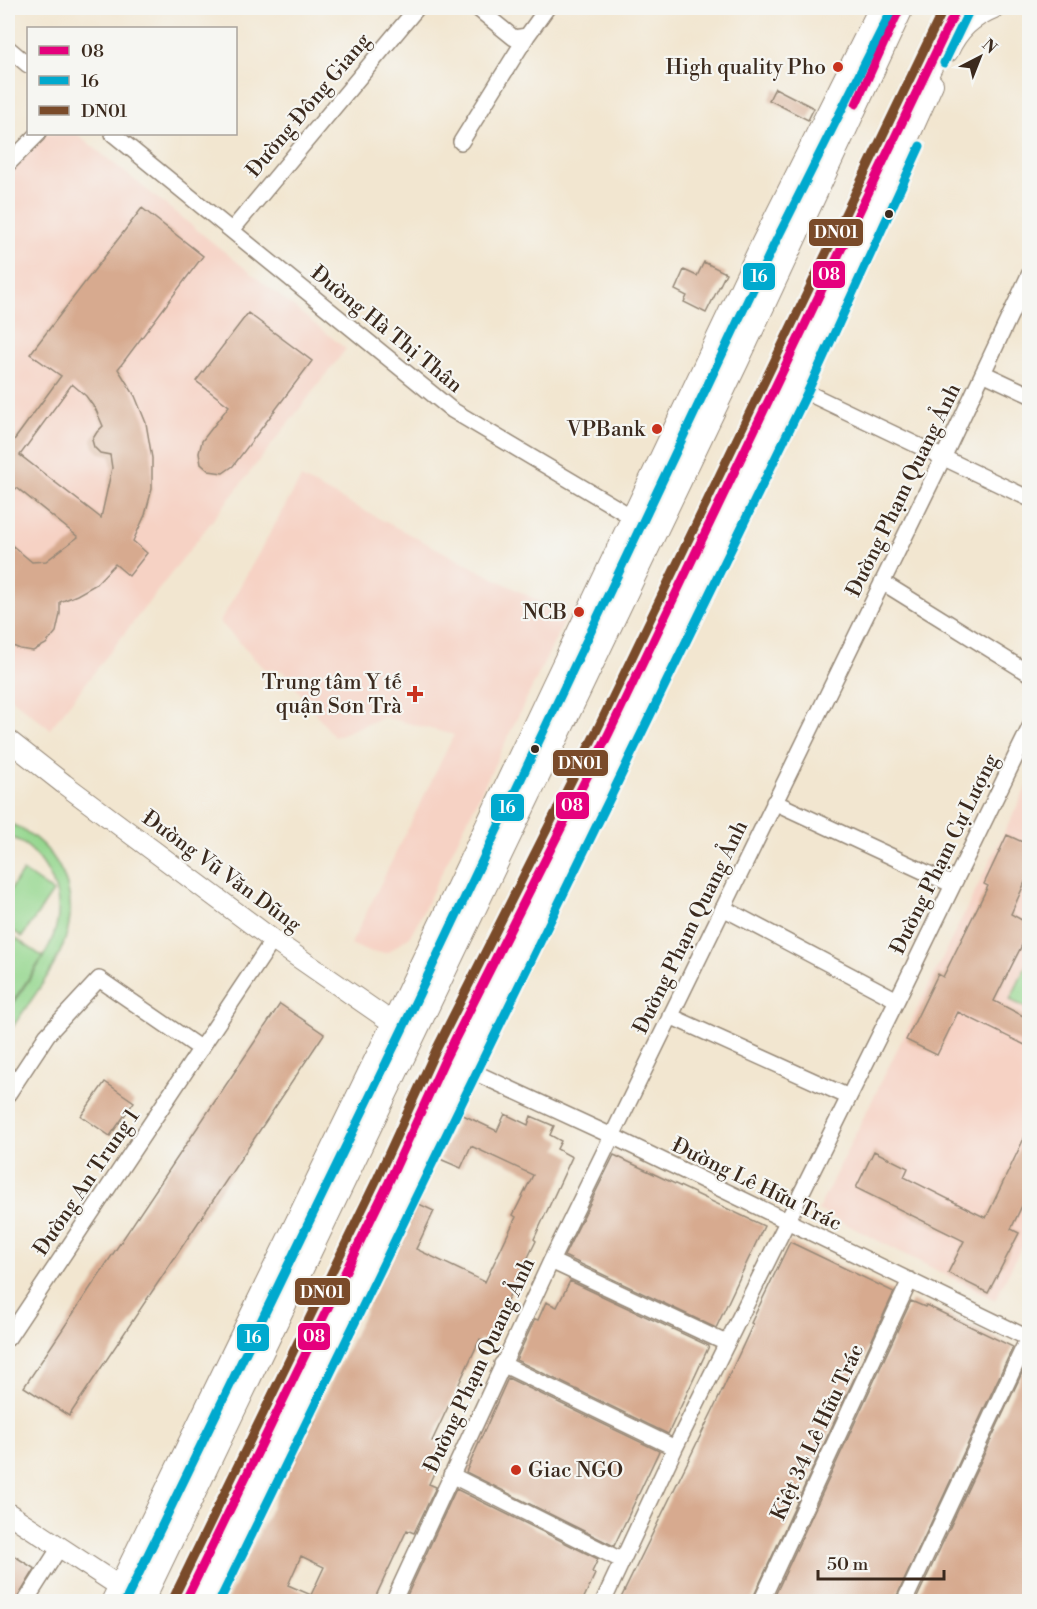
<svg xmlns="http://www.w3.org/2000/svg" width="1037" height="1609" viewBox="0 0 1037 1609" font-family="'Libre Bodoni',serif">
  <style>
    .built { fill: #f6d2c4 }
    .green { fill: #95d78f; stroke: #688056; stroke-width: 1.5 }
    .building { fill: #d7aa8f; fill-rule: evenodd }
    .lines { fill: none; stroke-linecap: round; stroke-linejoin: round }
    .minor-casing { stroke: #968877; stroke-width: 18 }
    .tertiary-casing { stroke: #968877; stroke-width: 22 }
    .trunk-casing { stroke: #968877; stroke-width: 28 }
    .minor { stroke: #fff; stroke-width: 15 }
    .tertiary { stroke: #fff; stroke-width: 20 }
    .trunk { stroke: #fff; stroke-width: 26 }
    .bus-1-casing { stroke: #f6f6f2; stroke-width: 14 }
    .bus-2-casing { stroke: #f6f6f2; stroke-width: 14 }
    .bus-3-casing { stroke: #f6f6f2; stroke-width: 14 }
    .bus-1 { stroke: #e5007d; stroke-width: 9 }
    .bus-2 { stroke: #00a9ce; stroke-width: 9 }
    .bus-3 { stroke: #7a4b2a; stroke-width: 9 }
    .poi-dot { fill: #c8321e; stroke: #f6f6f2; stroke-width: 2 }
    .bus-dot { fill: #3b2a1e; stroke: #f6f6f2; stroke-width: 2 }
    .labels { text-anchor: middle; stroke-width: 4.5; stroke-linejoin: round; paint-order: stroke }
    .poi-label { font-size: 21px; fill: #3b2a1e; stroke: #f6f6f2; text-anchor: end }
    .street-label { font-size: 21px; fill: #3b2a1e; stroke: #f6f6f2 }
    .line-badge { stroke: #f6f6f2; stroke-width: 2 }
    .badge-label { font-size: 16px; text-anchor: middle; font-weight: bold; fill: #fff }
  </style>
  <rect width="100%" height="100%" fill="#f6f6f2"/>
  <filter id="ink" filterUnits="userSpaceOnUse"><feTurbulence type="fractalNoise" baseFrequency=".0167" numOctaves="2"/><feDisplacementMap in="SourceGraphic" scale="12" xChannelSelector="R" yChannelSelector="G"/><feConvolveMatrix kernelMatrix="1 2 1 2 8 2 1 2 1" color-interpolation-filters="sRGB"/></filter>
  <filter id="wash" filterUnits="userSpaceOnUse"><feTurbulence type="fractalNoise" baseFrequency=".008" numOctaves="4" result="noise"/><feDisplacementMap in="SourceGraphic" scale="24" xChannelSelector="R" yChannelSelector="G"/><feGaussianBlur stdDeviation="1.35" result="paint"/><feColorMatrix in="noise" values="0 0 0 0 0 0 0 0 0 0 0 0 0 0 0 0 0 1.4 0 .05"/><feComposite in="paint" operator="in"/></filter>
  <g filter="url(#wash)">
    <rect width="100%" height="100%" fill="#f2e6d0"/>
    <path class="built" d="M39,134H77L346,349L50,729L8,696V175Z
      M301,478L567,616L419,919L410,936L387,953L368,952L351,944L454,735L384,717L334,737L283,671L264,669L220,622Z
      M1029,782V1252L1021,1248L995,1300L818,1210Z"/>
    <path class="green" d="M8,823C28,830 46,845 57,863C96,927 41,983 8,1034C7,1027 6,1017 8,1011C12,1003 19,995 24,987C48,951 73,917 48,872C39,856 26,842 8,836Z
      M23,871L53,892L22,937L8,927V893Z
      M8,933L43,957L8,1009Z
      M1029,960V1009L1010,1000Z"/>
    <g id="blocks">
      <path class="building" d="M775,88L814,108L808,120L769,100Z
        M142,208L203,256L118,369L135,396L146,423L152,458V489L145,515L133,541L147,553L129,576L115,564L95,585L77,595L60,602V614L56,632L46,644L33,651L20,649L8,644V542L32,562L46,561L78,537L17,488L8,494V446L9,447L61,376L30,354ZM72,384L86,396L96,410L103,426L97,432L92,440L94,447L100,453L110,455L112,468L101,518L20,455Z
        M704,262L726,273L706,313L684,302L687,296L675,290L684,270L697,276Z
        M248,313L312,361L233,466L223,473L209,471L201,464L199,453L202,441L229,406L196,381Z
        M1007,835L1029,845V873L1011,914L1029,924V931L994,1001L1029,1019V1047L958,1012L937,1055L906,1040L938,974L943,977L988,886L984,884Z
        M280,1004L324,1034L69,1416L24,1387Z
        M105,1082L134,1102L110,1136L81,1116Z
        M461,1114L497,1131L505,1114L528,1125L531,1116L554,1126L550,1135L561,1141L557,1149L572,1157L534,1239L536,1241L497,1321L501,1323L491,1344L480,1339L432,1441L446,1447L429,1484L436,1487L414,1533L407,1530L373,1602H226L417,1203L434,1211L416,1249L485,1282L516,1217L513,1215L533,1175L471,1146L461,1168L440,1159ZM301,1556L324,1567L311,1595L288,1585Z
        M1029,1128V1191L1011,1229L1019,1233L988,1293L948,1273L964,1241L856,1188L874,1151L908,1168L904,1177L986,1218Z
        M614,1155L764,1226L716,1328L564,1256Z
        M790,1242L894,1292L751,1602H619L713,1410L753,1324L751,1323Z
        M570,1281L709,1346L668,1434L516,1360L535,1319L538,1320L546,1302L557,1307Z
        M911,1301L925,1307L926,1305L1013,1347L894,1602H772Z
        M1029,1358V1602H915Z
        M508,1378L659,1451L614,1546L466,1472Z
        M456,1489L598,1559L592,1572L595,1574L582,1602H404Z
        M8,1552L35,1569L15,1602H8Z"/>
    </g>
  </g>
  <g filter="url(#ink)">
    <use href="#blocks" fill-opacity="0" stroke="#968877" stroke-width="1.5"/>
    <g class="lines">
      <g class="minor-casing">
        <path id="minor" d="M477,8L514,38L527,36
          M8,48L28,65
          M113,134L452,410L654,530
          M461,142L527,36L547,8
          M8,164L38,134
          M232,230L417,8
          M983,373L1030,395
          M789,384L1030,499
          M882,582L1030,674
          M774,802L953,885
          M723,908L897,1000
          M670,1016L849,1097
          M465,1068L612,1136L1030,1339
          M8,1094L47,1035L99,979L201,1049
          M551,1261L726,1343
          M8,1338L273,940
          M502,1364L675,1448
          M451,1475L621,1560
          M25,1602L60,1547
          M393,1602L551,1261L943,458L1030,273
          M603,1602L675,1448L897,1000L1030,727
          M761,1602L910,1280
          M904,1602L1028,1338"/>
      </g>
      <g class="tertiary-casing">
        <path id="tertiary" d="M948,52C958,30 972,17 994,8
          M8,740L64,784L273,940L403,1030
          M8,1513L128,1592
          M111,1602L392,1023L762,242L879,8
          M205,1602L796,388L933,84"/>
      </g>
      <g class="trunk-casing">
        <path id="trunk" d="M140,1602L736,360L900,8
          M185,1602L388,1184L446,1057L609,733L957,8"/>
      </g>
      <use href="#minor" class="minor"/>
      <use href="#tertiary" class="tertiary"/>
      <use href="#trunk" class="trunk"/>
      <g class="bus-1-casing">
        <path id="bus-1" d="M856,104L900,8
          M185,1602L388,1184L446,1057L609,733L957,8"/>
      </g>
      <g class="bus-2-casing">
        <path id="bus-2" d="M944,63L968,13
          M125,1602L403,1028L773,247L890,13
          M219,1602L807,393L920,146"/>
      </g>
      <g class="bus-3-casing">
        <path id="bus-3" d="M174,1597L377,1179L435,1052L598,728L944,8"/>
      </g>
      <use href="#bus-1" class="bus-1"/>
      <use href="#bus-2" class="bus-2"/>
      <use href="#bus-3" class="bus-3"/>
    </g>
  </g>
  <g class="poi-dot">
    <circle cx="838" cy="67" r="6"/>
    <circle cx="657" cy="429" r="6"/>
    <circle cx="579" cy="612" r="6"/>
    <path d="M412 685h6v6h6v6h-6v6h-6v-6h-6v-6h6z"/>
    <circle cx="516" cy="1470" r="6"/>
  </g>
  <g class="bus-dot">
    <circle cx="889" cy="214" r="5"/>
    <circle cx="535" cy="749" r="5"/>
  </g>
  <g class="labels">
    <g class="poi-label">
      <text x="826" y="74">High quality Pho</text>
      <text x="645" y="436">VPBank</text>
      <text x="567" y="619">NCB</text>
      <text x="402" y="689">Trung tâm Y tế<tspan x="402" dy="24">quận Sơn Trà</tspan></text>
      <text x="528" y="1477" text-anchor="start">Giac NGO</text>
    </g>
    <g class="street-label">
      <text transform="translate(308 105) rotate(-50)" y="7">Đường Đông Giang</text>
      <text transform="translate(387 329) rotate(39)" y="7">Đường Hà Thị Thân</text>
      <text transform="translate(903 490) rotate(-64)" y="7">Đường Phạm Quang Ảnh</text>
      <text transform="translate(944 854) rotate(-64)" y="7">Đường Phạm Cự Lượng</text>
      <text transform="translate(222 871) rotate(36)" y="7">Đường Vũ Văn Dũng</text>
      <text transform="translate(690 927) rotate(-64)" y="7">Đường Phạm Quang Ảnh</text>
      <text transform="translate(86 1182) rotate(-56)" y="7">Đường An Trung 1</text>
      <text transform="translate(757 1184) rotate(26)" y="7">Đường Lê Hữu Trác</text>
      <text transform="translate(479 1365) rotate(-65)" y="7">Đường Phạm Quang Ảnh</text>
      <text transform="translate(817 1432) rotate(-65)" y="7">Kiệt 34 Lê Hữu Trác</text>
    </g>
  </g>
  <g class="line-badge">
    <rect x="808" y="218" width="56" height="29" rx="6" fill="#7a4b2a"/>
    <rect x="812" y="260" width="34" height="29" rx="6" fill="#e5007d"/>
    <rect x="742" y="262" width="34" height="29" rx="6" fill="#00a9ce"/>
    <rect x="552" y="749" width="57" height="28" rx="6" fill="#7a4b2a"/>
    <rect x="555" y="791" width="35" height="29" rx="6" fill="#e5007d"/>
    <rect x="490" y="793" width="35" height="29" rx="6" fill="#00a9ce"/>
    <rect x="294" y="1277" width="57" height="29" rx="6" fill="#7a4b2a"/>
    <rect x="297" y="1322" width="34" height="29" rx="6" fill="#e5007d"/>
    <rect x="236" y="1323" width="34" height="29" rx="6" fill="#00a9ce"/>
  </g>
  <g class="badge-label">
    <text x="836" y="238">DN01</text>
    <text x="829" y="280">08</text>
    <text x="759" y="282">16</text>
    <text x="580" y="769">DN01</text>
    <text x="572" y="811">08</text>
    <text x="507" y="813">16</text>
    <text x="322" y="1298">DN01</text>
    <text x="314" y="1342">08</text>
    <text x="253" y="1343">16</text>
  </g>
  <rect width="1037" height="1609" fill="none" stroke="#f6f6f2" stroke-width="30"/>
  <rect x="27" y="27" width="210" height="108" fill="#f6f6f2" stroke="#aba49d" stroke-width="1.5"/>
  <rect x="39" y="46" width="30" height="9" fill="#e5007d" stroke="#aba49d" stroke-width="1.5"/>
  <text x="81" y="57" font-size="18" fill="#3b2a1e">08</text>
  <rect x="39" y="76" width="30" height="9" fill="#00a9ce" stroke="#aba49d" stroke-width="1.5"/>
  <text x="81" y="87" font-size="18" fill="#3b2a1e">16</text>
  <rect x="39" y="106" width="30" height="9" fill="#7a4b2a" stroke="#aba49d" stroke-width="1.5"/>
  <text x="81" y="117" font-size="18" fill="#3b2a1e">DN01</text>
  <g transform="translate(980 57) rotate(42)" stroke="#f6f6f2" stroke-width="4.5" paint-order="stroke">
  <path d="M0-4.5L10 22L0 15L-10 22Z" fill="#3b2a1e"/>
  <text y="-9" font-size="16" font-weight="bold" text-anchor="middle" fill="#3b2a1e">N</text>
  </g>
  <path d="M818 1570v9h126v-9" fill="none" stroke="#3b2a1e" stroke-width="3"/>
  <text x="827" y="1570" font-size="18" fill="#3b2a1e" stroke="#f6f6f2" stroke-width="4.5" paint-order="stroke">50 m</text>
</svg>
